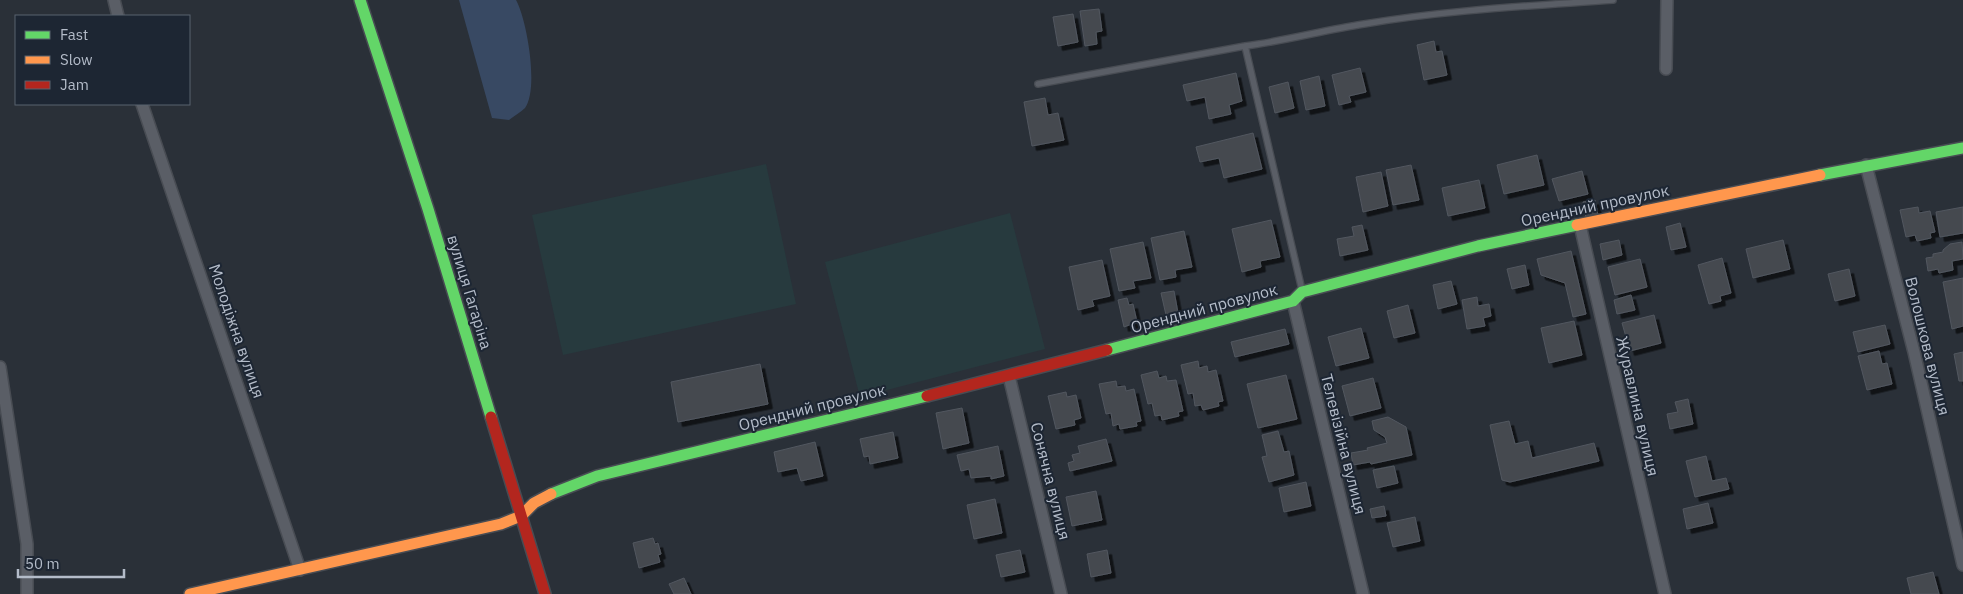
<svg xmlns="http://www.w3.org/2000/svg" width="1963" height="594" viewBox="0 0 1963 594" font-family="'IBM Plex Sans',sans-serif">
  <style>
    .green { fill: #273a3e }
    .water { fill: #384963 }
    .building { fill: #444950; stroke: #52575f; filter: url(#shadow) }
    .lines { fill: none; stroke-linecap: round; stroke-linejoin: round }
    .lane-casing { stroke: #484c53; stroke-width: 8 }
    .street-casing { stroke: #484c53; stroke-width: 14 }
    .fast-casing { stroke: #484c53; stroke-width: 14 }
    .slow-casing { stroke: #484c53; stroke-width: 14 }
    .jam-casing { stroke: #484c53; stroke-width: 14 }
    .lane { stroke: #5a5e66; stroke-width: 5.5 }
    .street { stroke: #5a5e66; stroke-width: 11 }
    .fast { stroke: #63d668; stroke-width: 11 }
    .slow { stroke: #ff974d; stroke-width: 11 }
    .jam { stroke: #b3261e; stroke-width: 11 }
    .labels { text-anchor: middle; stroke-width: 4; stroke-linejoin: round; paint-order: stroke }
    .street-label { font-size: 16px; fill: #b4bcc9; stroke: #1d2633 }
  </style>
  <defs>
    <filter id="shadow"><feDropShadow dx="4.5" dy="4.5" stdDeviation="0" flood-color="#0009"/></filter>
  </defs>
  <rect width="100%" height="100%" fill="#2a3038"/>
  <path class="green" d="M766,164L796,304L563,355L532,215Z
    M1010,213L1045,349L860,397L825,262Z"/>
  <path class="water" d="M459,0H516C527,20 539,89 525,108C521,112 514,116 509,120L492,118Z"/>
  <path class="building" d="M1099,9L1102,31L1096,32L1097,44L1085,46L1080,11Z
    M1073,14L1078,42L1058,46L1053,17Z
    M1434,41L1436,52L1442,51L1447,75L1424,80L1417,45Z
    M1360,68L1366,92L1349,96L1351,102L1339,105L1332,75Z
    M1236,73L1242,101L1229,105L1231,114L1209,119L1205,97L1187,101L1183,85Z
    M1319,76L1325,106L1306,110L1300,81Z
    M1288,82L1294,108L1275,113L1269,87Z
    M1045,98L1048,115L1058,113L1064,140L1032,146L1024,102Z
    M1253,133L1262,169L1224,178L1219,158L1200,162L1196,147Z
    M1537,155L1544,185L1504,194L1497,165Z
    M1411,165L1419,200L1393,205L1386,170Z
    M1582,171L1588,194L1559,201L1552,179Z
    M1381,172L1388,206L1363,212L1356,177Z
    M1479,180L1485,208L1448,216L1442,188Z
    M1595,200L1598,215L1586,218L1583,202Z
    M1918,207L1919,213L1930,211L1935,232L1930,233L1931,238L1917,241L1915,235L1906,237L1900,210Z
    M1963,207V233L1940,237L1936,212Z
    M1271,220L1280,257L1260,261L1261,267L1242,272L1232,229Z
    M1680,223L1686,247L1671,250L1666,227Z
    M1362,225L1368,250L1340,256L1337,239L1354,236L1352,227Z
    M1184,231L1192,267L1175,270L1176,277L1160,280L1151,238Z
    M1619,240L1622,255L1603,260L1600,244Z
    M1783,240L1790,269L1753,278L1746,249Z
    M1143,242L1151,278L1133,281L1135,288L1119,291L1110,249Z
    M1962,242L1963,259L1952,261L1953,270L1939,273L1938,269L1928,271L1926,258L1933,257V254L1943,252V250L1950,244Z
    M1571,251L1586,314L1573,317L1565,283L1541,275L1537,259Z
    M1722,258L1731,293L1720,296L1721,301L1709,304L1698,265Z
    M1640,259L1647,287L1615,295L1608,267Z
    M1102,260L1110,296L1092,300L1094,306L1078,310L1069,267Z
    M1525,265L1529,285L1512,289L1507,269Z
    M1849,269L1855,296L1835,301L1828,274Z
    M1963,278V326L1952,329L1943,282Z
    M1451,281L1457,304L1438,309L1433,285Z
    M1174,291L1178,313L1166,315L1161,293Z
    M1631,295L1635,310L1617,314L1614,300Z
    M1477,297L1478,306L1489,304L1491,316L1483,318L1485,326L1467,329L1462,300Z
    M1127,298L1129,305L1133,304L1137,322L1124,327L1118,300Z
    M1408,305L1415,333L1394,338L1387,311Z
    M1654,315L1661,343L1630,351L1622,323Z
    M1574,321L1582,355L1549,363L1541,328Z
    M1885,325L1890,344L1858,352L1853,332Z
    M1361,328L1369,358L1336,366L1328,337Z
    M1285,329L1289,344L1235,357L1231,342Z
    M1879,351L1882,364L1887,363L1892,384L1867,390L1858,356Z
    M1963,352V381H1959L1954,354Z
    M1198,361L1199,368L1207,366L1208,372L1216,370L1223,401L1218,402L1219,406L1203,410L1201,405L1195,406L1193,393L1188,394L1181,365Z
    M760,364L768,404L678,422L671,382Z
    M1157,371L1159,378L1166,376L1167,381L1176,380L1183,411L1178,412L1179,416L1162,420L1161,415L1155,416L1152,403L1148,404L1141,375Z
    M1286,375L1297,419L1258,428L1247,384Z
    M1373,378L1381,408L1350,416L1342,386Z
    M1116,381L1117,387L1125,386L1126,391L1134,389L1141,421L1136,422L1137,426L1120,429L1119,424L1113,426L1111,413L1106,414L1099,384Z
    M1066,392L1067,397L1076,395L1081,418L1074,420L1075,425L1056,429L1048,396Z
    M1688,399L1693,424L1670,429L1667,414L1678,412L1675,402Z
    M962,408L969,443L943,449L936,413Z
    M1388,417L1406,427L1412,455L1371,464L1370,462L1353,465L1351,453L1368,450L1367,448L1387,443L1385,437L1374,430L1372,421Z
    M1509,421L1515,444L1528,441L1532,458L1594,443L1599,461L1510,482L1502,480L1490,425Z
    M1278,431L1284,452L1289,451L1294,475L1269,482L1262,457L1267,456L1262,435Z
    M893,432L898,458L870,464L869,456L864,457L860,439Z
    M1106,439L1112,461L1070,471L1068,463L1074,461L1072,455L1080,453L1078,446Z
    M815,442L823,476L801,481L797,468L778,472L774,452Z
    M998,446L1004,476L991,479V476L971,478L969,469L961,471L957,455Z
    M1706,456L1712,481L1726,478L1729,489L1695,497L1686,461Z
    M1394,466L1398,483L1377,488L1373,470Z
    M1306,482L1311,506L1284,512L1279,488Z
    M1096,491L1102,520L1072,526L1066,497Z
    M995,499L1002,533L974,539L967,505Z
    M1708,503L1713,523L1687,529L1683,509Z
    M1384,506L1386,516L1372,518L1370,509Z
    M1415,517L1420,541L1393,547L1387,523Z
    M653,538L655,544L658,543L661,554L658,555L660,562L639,568L633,543Z
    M1020,550L1025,572L1001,577L996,555Z
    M1107,550L1111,573L1091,577L1087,554Z
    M1933,572L1939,594H1911L1907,578Z
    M684,578L691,594H674L669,584Z"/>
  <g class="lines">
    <g class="lane-casing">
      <path id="lane" d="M1245,46L1302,290
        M1038,84L1245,46C1285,41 1324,30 1364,24C1446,10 1530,6 1613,0"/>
    </g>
    <g class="street-casing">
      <path id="street" d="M114,0L118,16
        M1666,69L1667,0
        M142,104L300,570
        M1866,165L1914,352L1963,565
        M1580,225L1665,594
        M1293,301L1363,594
        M0,367L27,544V594
        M1009,376L1061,594"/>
    </g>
    <g class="fast-casing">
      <path id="fast" d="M360,0L428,209L491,417
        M1820,175L1963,148
        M1107,350L1293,301L1302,292L1478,246L1577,225
        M551,494L597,476L927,396"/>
    </g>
    <g class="slow-casing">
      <path id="slow" d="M1577,225L1820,175
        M190,594L501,524L521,516L534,503L551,494"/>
    </g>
    <g class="jam-casing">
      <path id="jam" d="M927,396L1107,350
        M491,417L545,594"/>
    </g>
    <use href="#lane" class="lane"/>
    <use href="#street" class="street"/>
    <use href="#fast" class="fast"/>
    <use href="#slow" class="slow"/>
    <use href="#jam" class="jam"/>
  </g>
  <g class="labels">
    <g class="street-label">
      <text transform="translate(1595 205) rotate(-12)" y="6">Орендний провулок</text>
      <text transform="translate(470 292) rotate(73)" y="6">вулиця Гагаріна</text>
      <text transform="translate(1204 308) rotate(-15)" y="6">Орендний провулок</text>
      <text transform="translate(237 331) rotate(71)" y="6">Молодіжна вулиця</text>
      <text transform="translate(1928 346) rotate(76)" y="6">Волошкова вулиця</text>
      <text transform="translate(1638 406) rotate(77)" y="6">Журавлина вулиця</text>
      <text transform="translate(812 407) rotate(-14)" y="6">Орендний провулок</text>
      <text transform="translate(1344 444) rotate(76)" y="6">Телевізійна вулиця</text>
      <text transform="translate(1051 481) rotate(76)" y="6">Сонячна вулиця</text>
    </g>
  </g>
  <rect x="15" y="15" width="175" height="90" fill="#1d2633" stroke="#59626f"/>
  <rect x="25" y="31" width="25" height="8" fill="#63d668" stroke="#59626f"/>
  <text x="60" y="40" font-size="15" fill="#b4bcc9">Fast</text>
  <rect x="25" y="56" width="25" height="8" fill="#ff974d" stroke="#59626f"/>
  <text x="60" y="65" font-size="15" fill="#b4bcc9">Slow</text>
  <rect x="25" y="81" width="25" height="8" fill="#b3261e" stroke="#59626f"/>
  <text x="60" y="90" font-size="15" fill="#b4bcc9">Jam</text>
  <path d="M18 569v8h106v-8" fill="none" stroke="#b4bcc9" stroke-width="2.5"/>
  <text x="25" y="569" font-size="15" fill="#b4bcc9" stroke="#1d2633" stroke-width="4" paint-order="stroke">50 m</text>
</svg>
